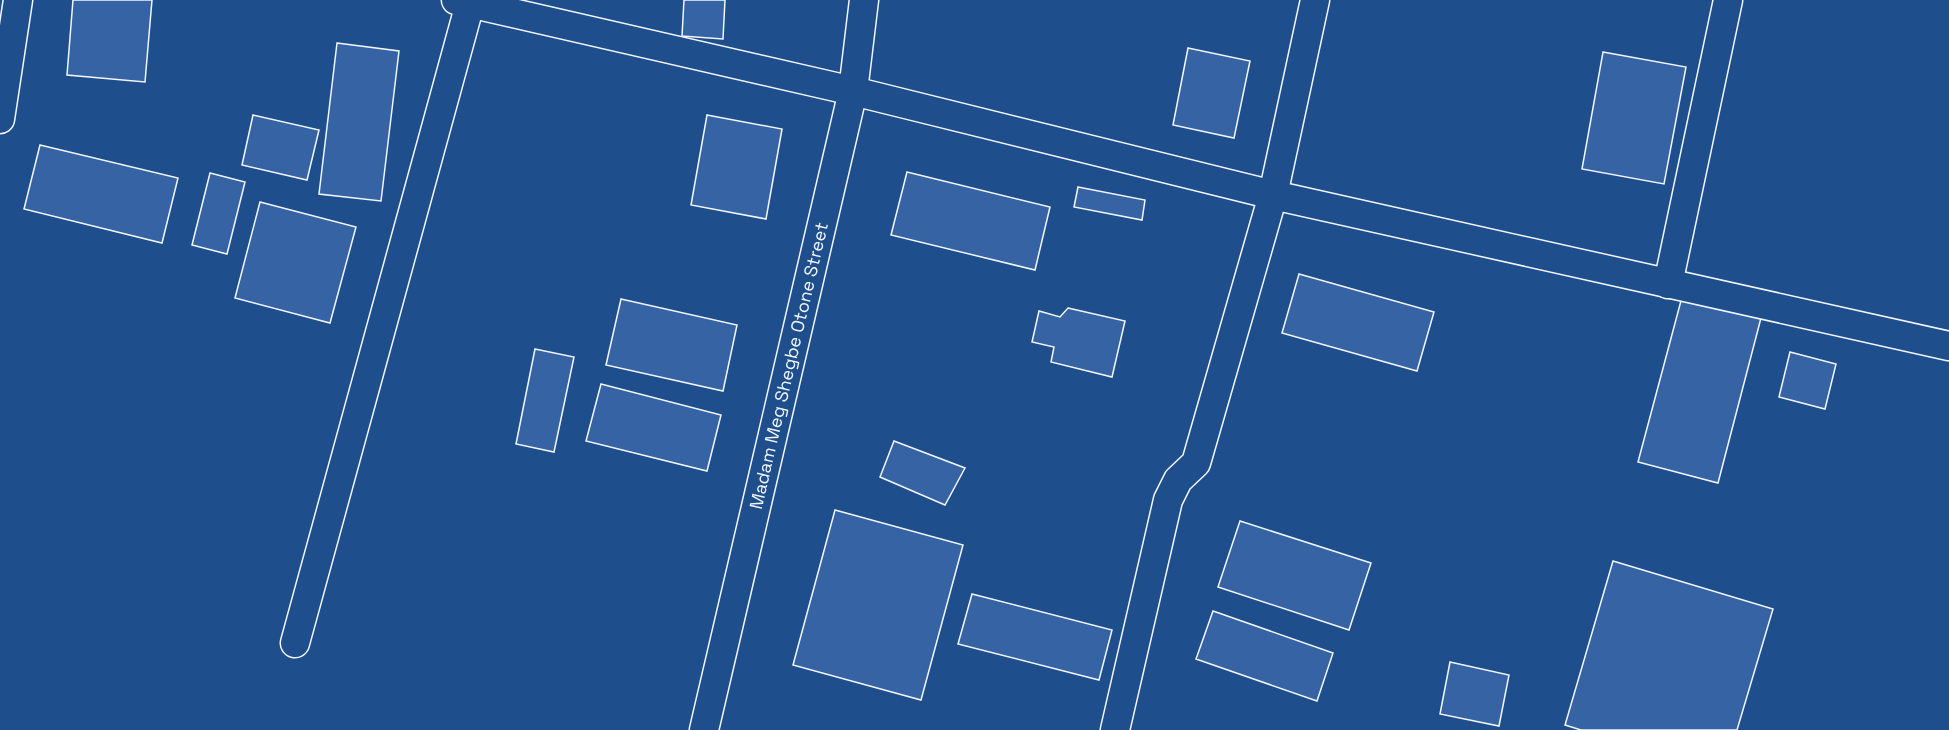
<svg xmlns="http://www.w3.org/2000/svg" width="1949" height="730" viewBox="0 0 1949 730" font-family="'Space Grotesk',sans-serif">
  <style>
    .building { fill: #3563a3; stroke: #f2f6ff; stroke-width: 1.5 }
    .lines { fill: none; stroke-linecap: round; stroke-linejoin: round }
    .street-casing { stroke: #f2f6ff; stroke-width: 31 }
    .street { stroke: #1f4e8c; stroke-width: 28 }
    .labels { text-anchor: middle; stroke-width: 4.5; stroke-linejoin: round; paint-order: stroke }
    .street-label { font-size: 18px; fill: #f2f6ff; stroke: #1f4e8c }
  </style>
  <rect width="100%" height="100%" fill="#1f4e8c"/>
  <path class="building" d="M73,0H152L145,82L67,75Z
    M684,0H725L723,39L682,36Z
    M337,43L399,51L381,201L319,194Z
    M1188,48L1250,61L1234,138L1173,125Z
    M1603,52L1686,67L1664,184L1582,169Z
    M253,115L319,130L307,180L242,165Z
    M707,115L782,129L766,219L691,205Z
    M40,145L178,178L162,243L24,209Z
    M907,172L1050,207L1035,270L891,235Z
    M210,173L245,182L227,254L192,245Z
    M1078,187L1145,200L1142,220L1074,207Z
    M260,202L356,227L330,323L235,298Z
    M1299,274L1434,312L1417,371L1282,333Z
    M1682,297L1761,318L1718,483L1638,462Z
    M621,299L737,325L723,391L606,365Z
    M1068,308L1125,321L1112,377L1051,362L1054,347L1032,342L1039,311L1060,317Z
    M535,349L574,357L554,452L516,444Z
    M1790,352L1836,364L1825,409L1779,397Z
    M601,384L721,415L707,471L586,441Z
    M894,441L965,468L945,505L880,477Z
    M835,510L963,545L921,700L793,665Z
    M1240,521L1371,563L1349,630L1218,587Z
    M1613,561L1773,609L1737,730H1581L1565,725Z
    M972,594L1112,630L1099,680L958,644Z
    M1213,611L1333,653L1317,701L1196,659Z
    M1450,662L1509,675L1499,726L1440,714Z"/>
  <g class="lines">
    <g class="street-casing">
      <g id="street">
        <path d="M456,0L853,91L1273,195L1949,346"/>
        <path d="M0,119L18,0"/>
        <path d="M1668,284L1728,0"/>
        <path d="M295,643L471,0"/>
        <path id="s1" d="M704,730L853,91L864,0"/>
        <path d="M1115,730L1168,500L1178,480L1196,463L1273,195L1315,0"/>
      </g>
    </g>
    <use href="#street" class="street"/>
  </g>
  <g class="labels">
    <g class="street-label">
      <text dy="6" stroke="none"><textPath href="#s1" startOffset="374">Madam Meg Shegbe Otone Street</textPath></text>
    </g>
  </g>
</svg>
